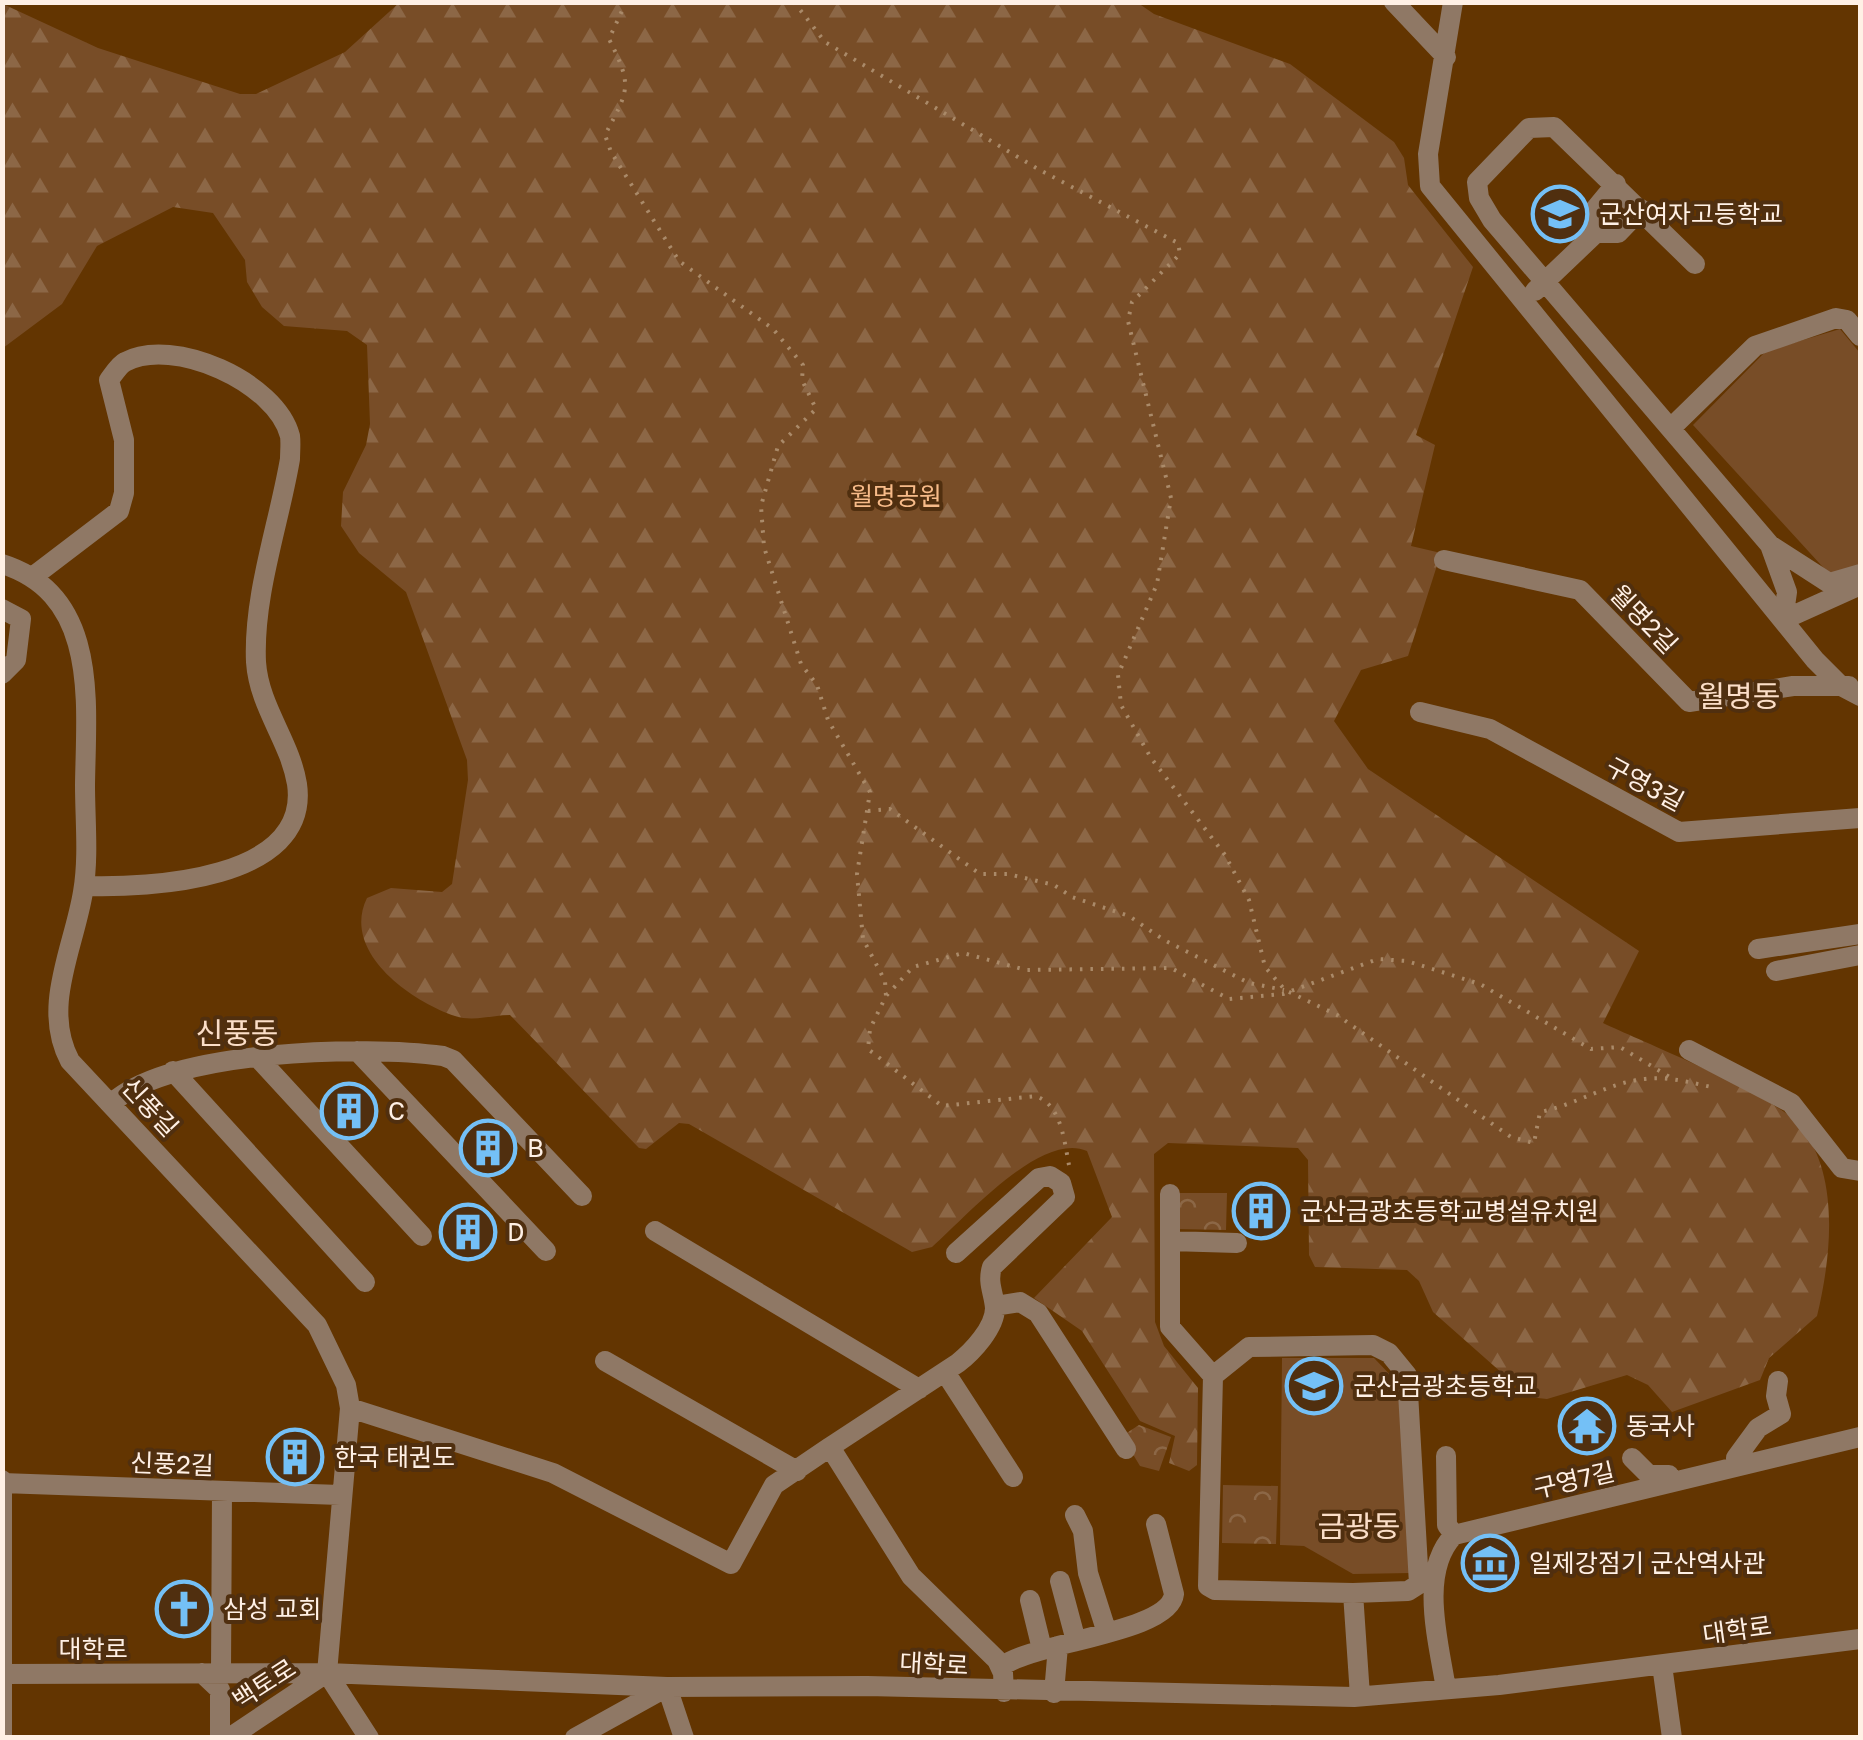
<svg xmlns="http://www.w3.org/2000/svg" width="1863" height="1740" viewBox="0 0 1863 1740" font-family="'Golos Text','Noto Sans KR',sans-serif">
  <style>
    .grass { fill: #784d27 }
    .forest { fill: url(#forest-firs) }
    .park { fill: url(#park-crowns) }
    .lines { fill: none; stroke-linecap: round; stroke-linejoin: round }
    .path { stroke: #aa8a69; stroke-width: 4; stroke-dasharray: 2.5 8; stroke-linecap: butt }
    .minor { stroke: #8f7865; stroke-width: 20 }
    .labels { text-anchor: middle; stroke-width: 8; stroke-linejoin: round; paint-order: stroke }
    .poi-label { font-size: 25px; fill: #fff0e5; stroke: #502f0f; text-anchor: start }
    .park-label { font-size: 25px; fill: #f7bb89; stroke: #502f0f }
    .street-label { font-size: 25px; fill: #fff0e5; stroke: #502f0f }
    .quarter-label { font-size: 30px; fill: #fbdec8; stroke: #502f0f }
  </style>
  <defs>
    <pattern id="forest-firs" width="22" height="20" patternUnits="userSpaceOnUse" patternTransform="scale(2.5)"><rect width="22" height="20" fill="#784d27"/><path d="M5 1l3.5 6h-7zM16 11l3.5 6h-7z" fill="#8c6746"/></pattern>
    <pattern id="park-crowns" width="20" height="18" patternUnits="userSpaceOnUse" patternTransform="scale(2.5)"><rect width="20" height="18" fill="#784d27"/><path d="M2 6a3 3 0 1 1 6 0M12 15a3 3 0 1 1 6 0" fill="none" stroke="#8c6746"/></pattern>
  </defs>
  <rect width="100%" height="100%" fill="#633501"/>
  <path class="grass" d="M1840,329L1860,353V565L1831,576L1693,425L1766,351Z
    M1282,1358H1374L1401,1386L1411,1573L1353,1574L1304,1546L1280,1545Z"/>
  <path class="forest" d="M400,2L1138,3L1154,14L1290,64L1394,142L1404,158L1408,185L1473,267L1416,435L1435,445L1411,546L1441,553L1408,656L1361,670L1334,721L1368,769L1639,951L1603,1023C1645,1043 1773,1094 1799,1125C1841,1174 1831,1258 1817,1316L1769,1358L1760,1380L1672,1412L1648,1385L1627,1375L1547,1399L1529,1397L1433,1312L1419,1281L1407,1270L1315,1267L1309,1255L1308,1160L1298,1148L1168,1143L1154,1154L1155,1322L1164,1346L1198,1388L1197,1465L1189,1471L1169,1463L1175,1436L1140,1421L1082,1331L1034,1298L1112,1217L1087,1151C1041,1131 966,1217 932,1247L912,1252L689,1124L679,1123L646,1149L639,1148L510,1015C492,1015 473,1022 455,1016C409,1000 341,951 367,898L391,888L442,892L452,884L468,780L467,760L406,592L359,553L341,526L343,492L366,445L370,424L367,345L347,331L284,326L262,307L247,282L245,260L213,213L173,207L97,246L62,304L3,348V4L98,48L240,94H256L345,52Z"/>
  <path class="park" d="M1178,1193H1227L1226,1230L1177,1229Z
    M1139,1425L1171,1437L1159,1471L1140,1466L1122,1436Z
    M1223,1485L1278,1486L1276,1544L1222,1543Z"/>
  <g class="lines">
    <path class="path" d="M626,2L609,39C633,87 629,89 605,135L611,152L679,261L773,329L803,365L802,380L816,409L778,446L761,506L764,547L801,664L817,685L828,720L870,792L857,874L863,939L885,981L886,996
      M794,2L825,42L1038,169L1178,243L1180,254L1132,302L1128,321L1171,498L1157,584L1118,675L1121,705L1151,758L1225,855L1249,900L1265,967L1285,990L1337,1015L1511,1137L1534,1143L1540,1112C1576,1105 1609,1082 1645,1079C1669,1076 1692,1083 1716,1088
      M868,811L890,809L980,874H1008L1054,885L1072,897L1129,916L1164,940L1249,983L1284,990
      M1069,1165C1064,1141 1062,1106 1036,1096L942,1106L868,1049L870,1029L886,996L913,967L963,953L1026,970L1171,968L1229,999L1283,994L1378,959L1407,961L1480,984L1591,1049L1620,1047L1673,1079"/>
    <path class="minor" d="M1394,2L1446,57
      M1453,2L1428,154L1430,186L1815,660L1841,686L1860,696
      M1616,184L1592,213L1595,227L1603,233H1618L1641,209
      M1695,264L1554,127L1529,128L1477,182L1479,198L1492,220L1770,545L1787,592L1783,620
      M1535,291L1599,230
      M1671,428L1755,346L1836,318L1847,320L1860,336
      M1770,545L1829,583L1860,574
      M1444,560L1580,590L1689,702L1793,686H1849
      M2,564C100,595 86,703 85,785C85,820 89,858 83,892C74,948 41,1007 70,1061L317,1325L346,1385L350,1408L327,1673
      M35,575L119,511L124,493V440L109,380C113,375 119,365 125,362C173,336 276,382 290,436C291,443 290,452 290,459C279,524 253,595 256,662C259,707 290,741 297,784C311,881 148,888 84,886
      M2,609L21,619L16,660L2,674
      M1783,620L1854,588
      M1420,712L1490,729L1679,832L1860,818
      M1758,949L1860,934
      M1776,971L1860,955
      M1689,1050L1791,1103L1842,1168L1860,1171
      M357,1051L546,1251
      M259,1059L422,1236
      M173,1071L365,1282
      M113,1102C172,1050 365,1045 443,1056L453,1060L582,1196
      M1170,1194V1327L1213,1376
      M655,1231L919,1389
      M1170,1241L1237,1243
      M995,1306L1020,1302L1038,1313L1126,1449
      M605,1361L797,1471
      M945,1372L1013,1477
      M350,1408L553,1473L731,1564L774,1485L830,1447L911,1576L997,1660L1003,1673L1004,1692
      M830,1447L958,1363C972,1352 995,1328 995,1308C994,1293 987,1283 992,1267L1065,1197L1061,1183L1050,1176L1039,1178L956,1253
      M1446,1456L1447,1525L1454,1535
      M1632,1458L1649,1475H1669
      M1736,1458L1758,1428L1781,1414L1776,1396L1778,1381
      M2,1480V1737
      M2,1483L340,1495
      M1075,1515L1083,1531L1088,1573L1107,1633
      M1060,1581L1076,1641
      M1353,1593L1408,1591L1419,1584L1407,1375L1389,1353L1373,1345L1249,1347L1213,1376L1208,1586L1215,1590L1353,1593L1360,1696
      M1030,1600L1042,1649
      M1662,1665L1672,1738
      M1001,1667C1032,1642 1170,1633 1174,1594L1156,1524
      M202,1673L220,1690V1738
      M221,1673L222,1491
      M327,1673L369,1738
      M2,1674L327,1673L667,1687L867,1686L1354,1697L1499,1685L1860,1639
      M1446,1689C1439,1643 1418,1572 1454,1535L1860,1437
      M1054,1693L1058,1646
      M229,1738L325,1674
      M575,1738L667,1687L684,1738"/>
  </g>
  <defs>
    <g id="school-ring" transform="scale(2.875)"><circle r="9.5" fill="#502f0f" stroke="#74c0f6" stroke-width="1.5"/><path d="M0-5L7-2L0 1L-7-2ZM-4 1L0 2.5L4 1V4Q0 6-4 4Z" fill="#74c0f6"/></g>
    <g id="building-ring" transform="scale(2.875)"><circle r="9.5" fill="#502f0f" stroke="#74c0f6" stroke-width="1.5"/><path d="M-4-6H4V6H1V3H-1V6H-4ZM-2.5-4.3h1.7v1.8h-1.7ZM.8-4.3h1.7v1.8H.8ZM-2.5-1h1.7V.8h-1.7ZM.8-1h1.7V.8H.8Z" fill="#74c0f6"/></g>
    <g id="temple-ring" transform="scale(2.875)"><circle r="9.5" fill="#502f0f" stroke="#74c0f6" stroke-width="1.5"/><path d="M0-6L5-2H3V0L6.5 2.5H4V6H1.5V3h-3V6H-4V2.5H-6.5L-3 0V-2H-5Z" fill="#74c0f6"/></g>
    <g id="museum-ring" transform="scale(2.875)"><circle r="9.5" fill="#502f0f" stroke="#74c0f6" stroke-width="1.5"/><path d="M0-6L6-3V-2H-6V-3ZM-5-1h2V3h-2ZM-1-1h2V3h-2ZM3-1h2V3H3ZM-6 4H6V6H-6Z" fill="#74c0f6"/></g>
    <g id="church-ring" transform="scale(2.875)"><circle r="9.5" fill="#502f0f" stroke="#74c0f6" stroke-width="1.5"/><path d="M-1.2-6h2.4v3.5h3.3v2.4h-3.3V6h-2.4V-.1h-3.3v-2.4h3.3Z" fill="#74c0f6"/></g>
  </defs>
  <g fill-rule="evenodd">
    <use href="#school-ring" x="1560" y="214"/>
    <use href="#building-ring" x="349" y="1111"/>
    <use href="#building-ring" x="488" y="1148"/>
    <use href="#building-ring" x="1261" y="1211"/>
    <use href="#building-ring" x="468" y="1232"/>
    <use href="#school-ring" x="1314" y="1386"/>
    <use href="#temple-ring" x="1587" y="1426"/>
    <use href="#building-ring" x="295" y="1457"/>
    <use href="#museum-ring" x="1490" y="1563"/>
    <use href="#church-ring" x="184" y="1609"/>
  </g>
  <g class="labels">
    <g class="poi-label">
      <text x="1599" y="223">군산여자고등학교</text>
      <text x="388" y="1120">C</text>
      <text x="527" y="1157">B</text>
      <text x="1300" y="1220">군산금광초등학교병설유치원</text>
      <text x="507" y="1241">D</text>
      <text x="1353" y="1395">군산금광초등학교</text>
      <text x="1626" y="1435">동국사</text>
      <text x="334" y="1466">한국 태권도</text>
      <text x="1529" y="1572">일제강점기 군산역사관</text>
      <text x="223" y="1618">삼성 교회</text>
    </g>
    <g class="park-label">
      <text x="896" y="505">월명공원</text>
    </g>
    <g class="street-label">
      <text transform="translate(1644 619) rotate(46)" y="9">월명2길</text>
      <text transform="translate(1645 784) rotate(28)" y="9">구영3길</text>
      <text transform="translate(150 1107) rotate(47)" y="9">신풍길</text>
      <text transform="translate(172 1464) rotate(2)" y="9">신풍2길</text>
      <text transform="translate(1574 1480) rotate(-13)" y="9">구영7길</text>
      <text transform="translate(1737 1630) rotate(-8)" y="9">대학로</text>
      <text x="93" y="1658">대학로</text>
      <text transform="translate(934 1664) rotate(3)" y="9">대학로</text>
      <text transform="translate(264 1684) rotate(-33)" y="9">백토로</text>
    </g>
    <g class="quarter-label">
      <text x="1739" y="707">월명동</text>
      <text x="237" y="1044">신풍동</text>
      <text x="1359" y="1537">금광동</text>
    </g>
  </g>
  <rect width="1863" height="1740" fill="none" stroke="#fff0e5" stroke-width="10"/>
</svg>
